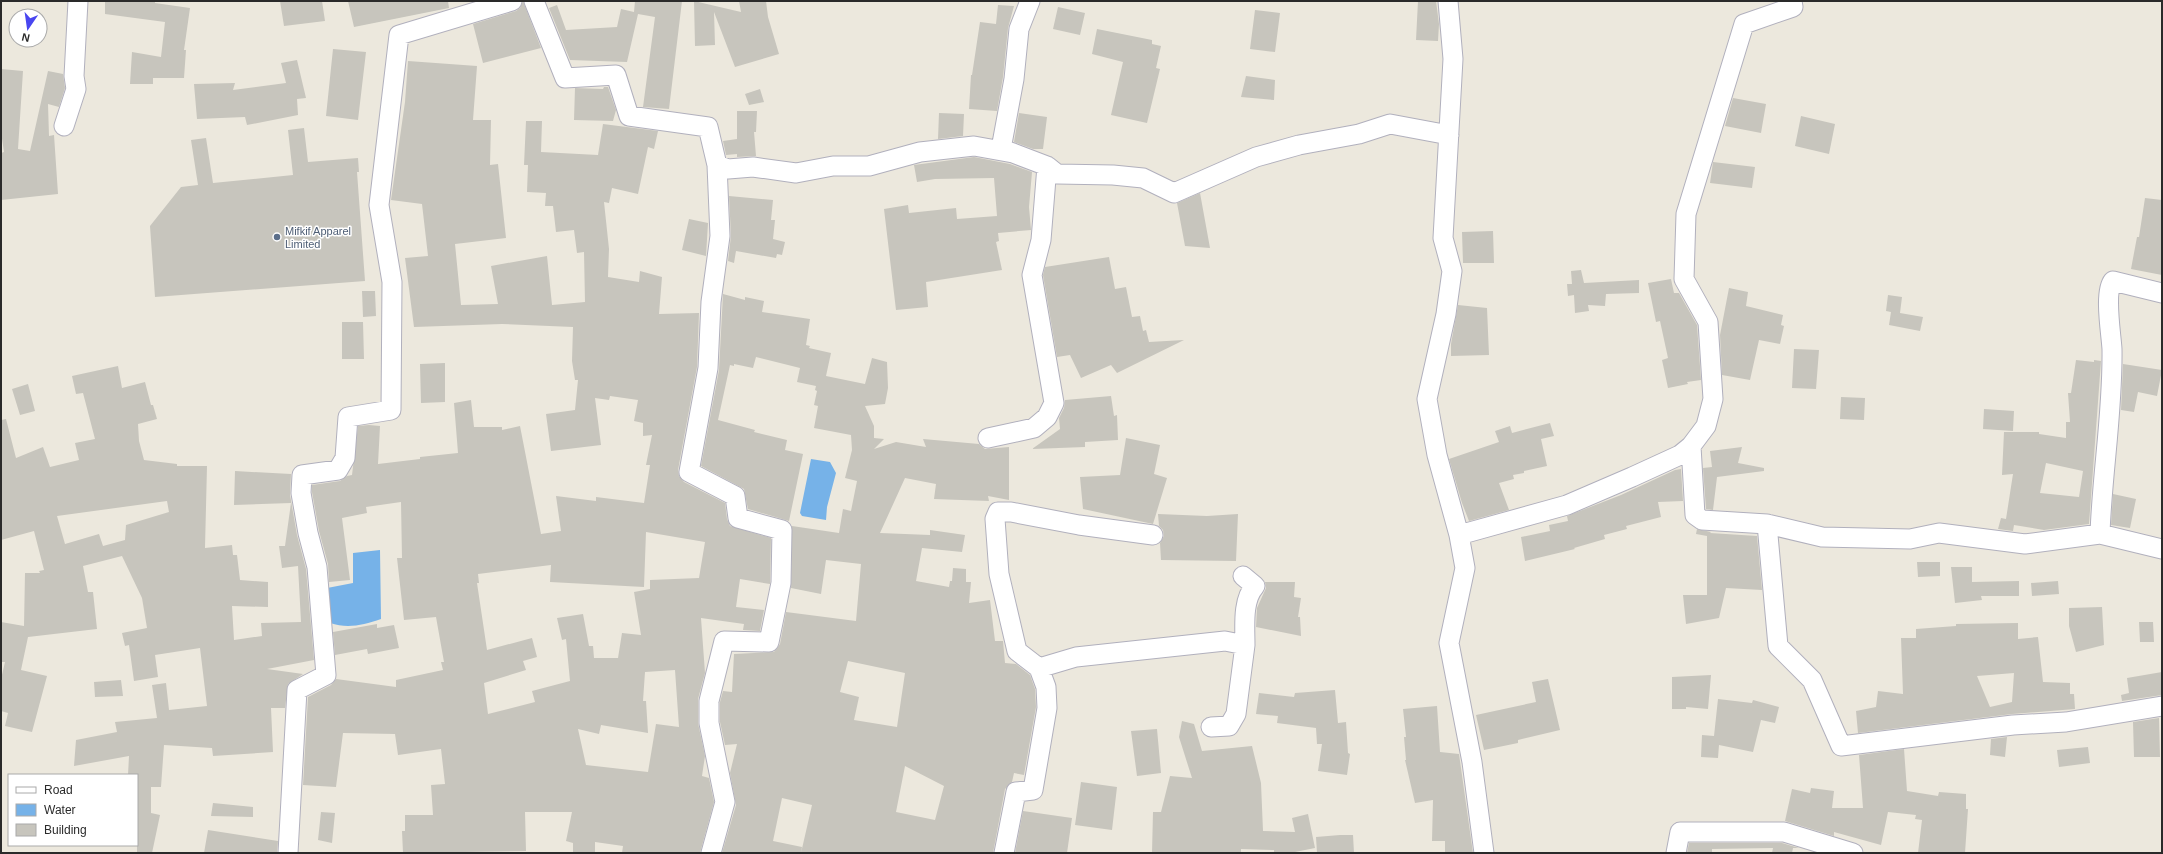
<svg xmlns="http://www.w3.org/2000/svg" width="2163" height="854" viewBox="0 0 2163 854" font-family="Arial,sans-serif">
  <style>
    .water { fill: #76b2e8 }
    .building { fill: #c7c5bd; fill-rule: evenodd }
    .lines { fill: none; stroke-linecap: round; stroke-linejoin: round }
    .minor-casing { stroke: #b1b0bd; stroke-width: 21 }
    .minor { stroke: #fff; stroke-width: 19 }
    .service-dot { fill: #5c6f8a; stroke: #fff; stroke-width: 1.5 }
    .labels { text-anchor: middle; stroke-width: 3; stroke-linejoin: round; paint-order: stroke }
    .service-label { font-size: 11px; fill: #4e5e75; stroke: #fff; text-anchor: start }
  </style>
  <rect width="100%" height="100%" fill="#ece8dd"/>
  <path class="water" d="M811,459L830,462L836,473L827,507L826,520L802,516L800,513Z
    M380,550L381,619C363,625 348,629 330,623L322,589L353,583V553Z"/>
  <path class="building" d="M105,1H155V3L190,8L184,50H186L184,78H153V84H130L132,52L161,57L165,22L105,14Z
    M280,1H322L325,21L284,26Z
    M348,1H448L449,8L354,27Z
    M523,1L541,48L483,63L473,24L516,11L520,8Z
    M635,1H682L669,109L643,107L655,17L638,14L627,62L570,60L549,8L557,5L566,30L617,27L621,9L634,12Z
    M694,1L741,12L739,1H766L768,17L779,54L735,67L714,12L715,45L695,46Z
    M1418,1H1436L1439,24L1438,41L1416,40Z
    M998,5L1014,6L1008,28L1003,77L997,111L969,109L971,75H972L980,22L996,24Z
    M1058,7L1085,13L1080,35L1053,29Z
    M1255,10L1280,13L1275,52L1250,49Z
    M1097,29L1152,40V44L1161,46L1156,68L1160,69L1147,123L1111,115L1123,62L1092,54Z
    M333,49L366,52L358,120L326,116Z
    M297,60L306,98L297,99L298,115L247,125L245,117L197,119L194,84L235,83L233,90L286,83L281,63Z
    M408,61L477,66L473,120H491L490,165L498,164L506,238L455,244L461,305L498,304L491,266L547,256L552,305L585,302L584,252L577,253L574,230L556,232L553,206H545L546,193L527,192L528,165H524L526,121H542L541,152L598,155L603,124L658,131L654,149L648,147L638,194L612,188L609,203L604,202L609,249L608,277L639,282L640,271L662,277L659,314L699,313L697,367L678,470L679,476L684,482L725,503L727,519L730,526L771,538L770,584L740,579L736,607L764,610L760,631L743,630L744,624L701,618L705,673L698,699V723L705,756L702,776L709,778L714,802L700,853H622L623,846L595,842V853H573V843L566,841L572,812H525L526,851L403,853L402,831H405V815H433L431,785L445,784L441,749L398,755L395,734L343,733L336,787L303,785L308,697L331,685L336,679L396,687V680L443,670L441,662H444L436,617L404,620L397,558H402L401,502L366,507L367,513L342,518L350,580L329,582L328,564L319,531L312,492V485L340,481L347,476L352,475L358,426L369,425L380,426L378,464L420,459V457L458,453L454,403L471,400L474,427H502V430L520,426L541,534L561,531L556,496L596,501V497L644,503L650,465H646L652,435L643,436V423L634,421L638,400L610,396L609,400L595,398L601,445L551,451L546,414L575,410L578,380H575L572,361L573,327L502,324L414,327L405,258L428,256L422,204L391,200L405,102ZM646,532L705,542L699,578L650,580V589L634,592L641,635L622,633L618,658H594L593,646H589L583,614L557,618L562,640L566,639L570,681L532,691L535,702L488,714L484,683L526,670L523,661L537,657L532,638L487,650L477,583H479L478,574L551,565L550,582L644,587ZM675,670L679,727L656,724L648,772L586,765L578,729L599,734L601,725L648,733L646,701H643L645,672Z
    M1,69L23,71L18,149L30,151L48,71L63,74L65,88L59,107L48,104L49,136L54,135L58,194L1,200V153L4,152L1,132Z
    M1246,76L1275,80L1274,100L1241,97Z
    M604,87H608L616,110L613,121L574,120L575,88L603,89Z
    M760,89L764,102L749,105L745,94Z
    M1733,98L1766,104L1761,133L1725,126Z
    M737,111H757L756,132H754L756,156L737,157V154L726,155L723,141L737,139Z
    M939,113L964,114L963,136L938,139Z
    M1019,113L1047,117L1043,149H1033L1014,142Z
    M1801,116L1835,124L1829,154L1795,146Z
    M304,128L308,162L358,158L359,172H357L365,281L155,297L150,226L181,187L198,185L191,140L206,138L213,183L293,175L288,130Z
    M974,157L1010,164L1032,172L1029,207L1031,230L998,233L999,241L996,242L1002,270L926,282L928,307L896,310L884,209L908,205L909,213L956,208L957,219L997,216L994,178L935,179L917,182L914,165Z
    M1713,162L1755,167L1752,188L1710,183Z
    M1200,193L1210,248L1185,246L1177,203Z
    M729,196L773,200L771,220H775L773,239L785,242L782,255L777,254L776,258L736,251L734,263L728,261L731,236Z
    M2145,198L2162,200V275L2131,269L2137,237H2139Z
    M689,219L708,223L706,256L682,250Z
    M1493,231L1494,263H1463L1462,232Z
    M1109,257L1115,289L1126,287L1132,317L1140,316L1143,331L1146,330L1149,342L1184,340L1117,373L1111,365L1081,378L1070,355L1057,357L1043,275L1045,267Z
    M1581,270L1584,283L1639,280V293L1606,294L1605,306L1588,305L1589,311L1575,313L1574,295L1568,296L1567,284H1572L1571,271Z
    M1671,279L1674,293H1679L1697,325L1701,380L1687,382L1688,384L1668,388L1662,360L1668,358L1660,321L1656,322L1648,283Z
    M1729,288L1748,292L1746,306L1783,315L1781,325L1784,326L1780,344L1759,340L1750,380L1722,375L1720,335Z
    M362,291H375L376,316L363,317Z
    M723,294L745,300V297L764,301L762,312L810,319L806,345L810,346L809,348L831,353L826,376L865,384L872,358L887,362L888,388L885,404L865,406L874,426V438L884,439L874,449L896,442L926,447L923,439L979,444L985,449L1009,447V500L988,496L989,501L934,499L936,484L905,478L880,533L930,535V530L965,535L962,552L922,548L916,581L949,587L950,581H952L953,568L966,569V582H971L969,603L990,600L995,641H1003L1005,663L1016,664L1030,675L1035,689L1036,707L1024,775L1014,773L1012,782L1005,789L993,853H801L812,805L782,798L773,841L802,847L801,853H722L736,805L730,773L737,744L725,745L720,722V702L723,691L732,692L734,654L774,652L780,644L786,612L856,621L861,564L826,560L821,594L791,588L792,526L839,533L843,509L851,511L857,481L845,478L852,450L851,435L814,428L818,406L814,405L817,391L815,390L816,386L797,382L800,368L756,357L753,368L734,364V366L730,365L718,420L755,430L754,432L787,440L785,450L803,454L789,521L748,509L744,489L701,466L719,370ZM848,661L905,673L897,727L854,720L859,697L840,692ZM905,766L944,786L935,820L896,812Z
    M1888,295L1902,297L1900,313L1923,317L1920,331L1889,325L1891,312L1886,311Z
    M1458,305L1487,308L1489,355L1451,356V344Z
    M342,322H363L364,359H342Z
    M1794,349L1819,350L1816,389L1792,388Z
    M2076,360L2094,362V360L2101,361L2089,524L2044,530L2014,525L2013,531L1998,529L2001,518L2006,519L2013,474L2002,475L2004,432H2039V434L2066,438V422H2070L2068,393H2071ZM2046,463L2083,471L2079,497L2040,493Z
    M445,363V402L421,403L420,364Z
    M2123,364L2162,370L2157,396L2138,392L2134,412L2121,410Z
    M118,366L122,388L145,382L151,405H153L157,419L138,424L139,441L144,460L177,464V466H207L205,548L232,545L233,555H237L240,580L268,582V607L232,606L234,640L262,636L261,623L301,622L298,566L282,568L279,546H285L291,503L234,505L235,471L291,474L290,495L297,535L306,569L314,660L267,669L303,674L288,684L285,708H271L273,752L213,756L212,748L164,745L161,787H151V813L160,815L152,853H137V775H128L129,756L74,766L76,740L117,732L115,722L157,718L152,685L166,683L169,710L207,706L200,648L155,655L158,677L134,681L129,645L125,646L122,633L147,628L142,598L122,556L83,566L88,592H93L97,629L28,637L21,670L47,676L32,732L5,726L8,713L1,711V679L5,662H1V622L24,626L25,573H40L39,571L44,570L34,531L1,540V420L6,419L16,458L43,447L50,467L79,460L75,443L95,439L83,393L76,394L72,376ZM167,501L169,512L126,525L125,540L103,546L99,534L65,544L57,516Z
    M28,384L35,411L20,415L12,389Z
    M1111,396L1114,416L1117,415L1118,440L1085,442V447L1032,449L1060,429L1059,418L1064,408L1065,400Z
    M1841,397L1865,398L1864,420L1840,419Z
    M1984,409L2014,411L2013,431L1983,429Z
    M1550,423L1554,436L1541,439L1547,466L1524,471V473L1513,475L1514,479L1499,483L1509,510L1469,521L1462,503L1449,459L1499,442L1495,431L1510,426L1512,433Z
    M1126,438L1160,445L1154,474L1167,478L1153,524L1083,509L1080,477L1120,475Z
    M1742,447L1738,463L1764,468V471L1717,477L1713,510L1706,509L1703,468L1712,467L1710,451Z
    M1681,469L1683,501L1658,502L1661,517L1626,526L1627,529L1604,535L1605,539L1574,548L1575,549L1525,561L1521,537L1550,531L1549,525L1568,521L1567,516L1621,495L1675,470Z
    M2113,494L2136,499L2130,528L2111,525Z
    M1158,514L1207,516L1238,514L1236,561L1161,560L1160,543L1164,536L1163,530L1159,526Z
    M1697,529L1711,532L1710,533L1757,536L1762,590L1726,588L1719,618L1686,624L1683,595H1707V536L1696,534Z
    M1917,562H1940V576L1918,577Z
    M1951,567H1972V582L2019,581V596H1981L1982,600L1955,603Z
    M2058,581L2059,594L2032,596L2031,583Z
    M1265,582H1295L1294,597L1301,598L1298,617H1300L1301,636L1256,627L1257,608L1266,588Z
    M2102,607L2104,645L2076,652L2069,626V608Z
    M2139,622H2153L2154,642H2140Z
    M2018,623V639L2038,637L2043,682L2070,683V694H2074L2075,709L2012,714L1858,733L1856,711L1876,707L1878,691L1903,694L1901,638H1916V629L1956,626V624ZM2014,673L2012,702L1990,707L1977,676Z
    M377,624V628L394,625L399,648L368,654L367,649L335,655L333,632Z
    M2162,672V695L2122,701L2121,695L2129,693L2127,678Z
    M1711,675L1708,709L1686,707V709H1672V677Z
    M1548,679L1560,730L1518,740V743L1484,750L1476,715L1536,702L1532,682Z
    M121,680L123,696L95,697L94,682Z
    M1335,690L1338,723L1346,722L1348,753L1350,754L1347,775L1318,771L1322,744H1317L1316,728L1277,723L1278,716L1256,714L1259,693L1294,697L1295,693Z
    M1718,699L1752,703L1753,700L1779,707L1775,723L1761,720L1753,752L1719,745L1718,758L1701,757L1702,735L1714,736Z
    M1437,706L1440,752L1459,754L1473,853H1445V841H1432L1433,800L1415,803L1405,760H1406L1404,737H1406L1403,709Z
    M2159,718L2160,757H2134L2133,722Z
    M1182,721L1194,724L1202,751L1252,746L1261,783L1263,831L1295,832L1292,818L1308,814L1315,848L1290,853H1274V850L1241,849V853H1152L1153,812H1161L1170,776L1192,778L1179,737Z
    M1157,729L1161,773L1137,776L1131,731Z
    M2007,737L2005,757L1990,755L1991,739Z
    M2088,747L2090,763L2059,767L2057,750Z
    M1904,749L1907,791L1938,796L1939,792L1966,794V809H1968L1965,853H1918L1922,820L1915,819L1916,815L1888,812L1881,845L1834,832V836L1785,821L1792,789L1810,793L1811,788L1834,791L1832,808H1863L1859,755Z
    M1081,782L1117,787L1112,830L1075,825Z
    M213,803L253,807V817L211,816Z
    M1023,811L1072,818L1067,853H1015Z
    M321,812L335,813L332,843L318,840Z
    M208,830L278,841L277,853H204Z
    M1340,835H1353L1354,853H1317L1316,837Z
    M1689,843H1782L1799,848H1793L1792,853H1772L1773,848L1712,849V853H1687Z"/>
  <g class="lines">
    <g class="minor-casing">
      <path id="minor" d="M534,1L565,78L616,75L629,116L708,127L717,165L720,236L711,302L708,368L689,472L735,496L738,518L782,530L781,583L769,642L724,641L709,701V723L725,802L711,853
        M1448,1L1453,59L1443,238L1452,271L1446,314L1427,399L1437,455L1459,535
        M64,126L76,89L74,76L78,1
        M1013,153L1001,149L1014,79L1019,29L1030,1
        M717,165L728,169L753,167L796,173L833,166H869L920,152L974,146L1013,153L1047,166L1057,174L1113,175L1143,178L1174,193L1256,157L1299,145L1359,134L1390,124L1449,135
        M988,438L1034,428L1047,417L1054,403L1032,275L1041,240L1047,166
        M1691,446L1695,515L1702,520L1767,524L1822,537L1910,539L1939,533L2025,544L2100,534L2162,549
        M1767,524L1778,646L1812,680L1841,746L2013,725L2066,722L2162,706
        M2100,534C2102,473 2113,412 2112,349C2111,333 2104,292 2113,281L2162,293
        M1243,576L1255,586C1242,600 1245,627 1245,645
        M1039,668L1076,657L1225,641L1245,645L1236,714L1229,726L1211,727
        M288,853L297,690L326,675L317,567L308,533L301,493L302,475L338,470L345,458L348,417L391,410L392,282L379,205L399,35L512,1
        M1004,853L1016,792L1033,790L1047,708L1046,687L1039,668L1017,651L999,574L995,519L998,512H1011L1079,525L1153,535
        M1484,853L1472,762L1449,643L1465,568L1459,535L1567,505L1632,477L1680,455L1691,446L1706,426L1713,399L1708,322L1684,279L1686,214L1744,24L1793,7L1792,1
        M1676,853L1680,832H1784L1853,853"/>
    </g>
    <use href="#minor" class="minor"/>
  </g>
  <circle class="service-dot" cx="277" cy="237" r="4"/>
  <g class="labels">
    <g class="service-label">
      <text x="285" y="235">Mifkif Apparel<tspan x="285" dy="13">Limited</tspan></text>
    </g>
  </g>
  <rect width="2163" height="854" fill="none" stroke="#2a2a2a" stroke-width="4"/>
  <rect x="8" y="774" width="130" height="72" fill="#ffffff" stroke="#aaaaaa"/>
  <rect x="16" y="787" width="20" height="6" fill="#ffffff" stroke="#aaaaaa"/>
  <text x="44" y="794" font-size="12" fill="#2a2a2a">Road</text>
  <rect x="16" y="804" width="20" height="12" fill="#76b2e8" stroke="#aaaaaa"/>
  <text x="44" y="814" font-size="12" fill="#2a2a2a">Water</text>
  <rect x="16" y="824" width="20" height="12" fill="#c7c5bd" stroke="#aaaaaa"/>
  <text x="44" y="834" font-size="12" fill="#2a2a2a">Building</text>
  <g transform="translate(28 28) rotate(193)"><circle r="19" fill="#ffffff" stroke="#aaaaaa"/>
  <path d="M0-3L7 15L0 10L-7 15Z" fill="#4946f0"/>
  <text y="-6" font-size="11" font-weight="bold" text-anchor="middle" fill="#2a2a2a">N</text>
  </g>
</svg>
